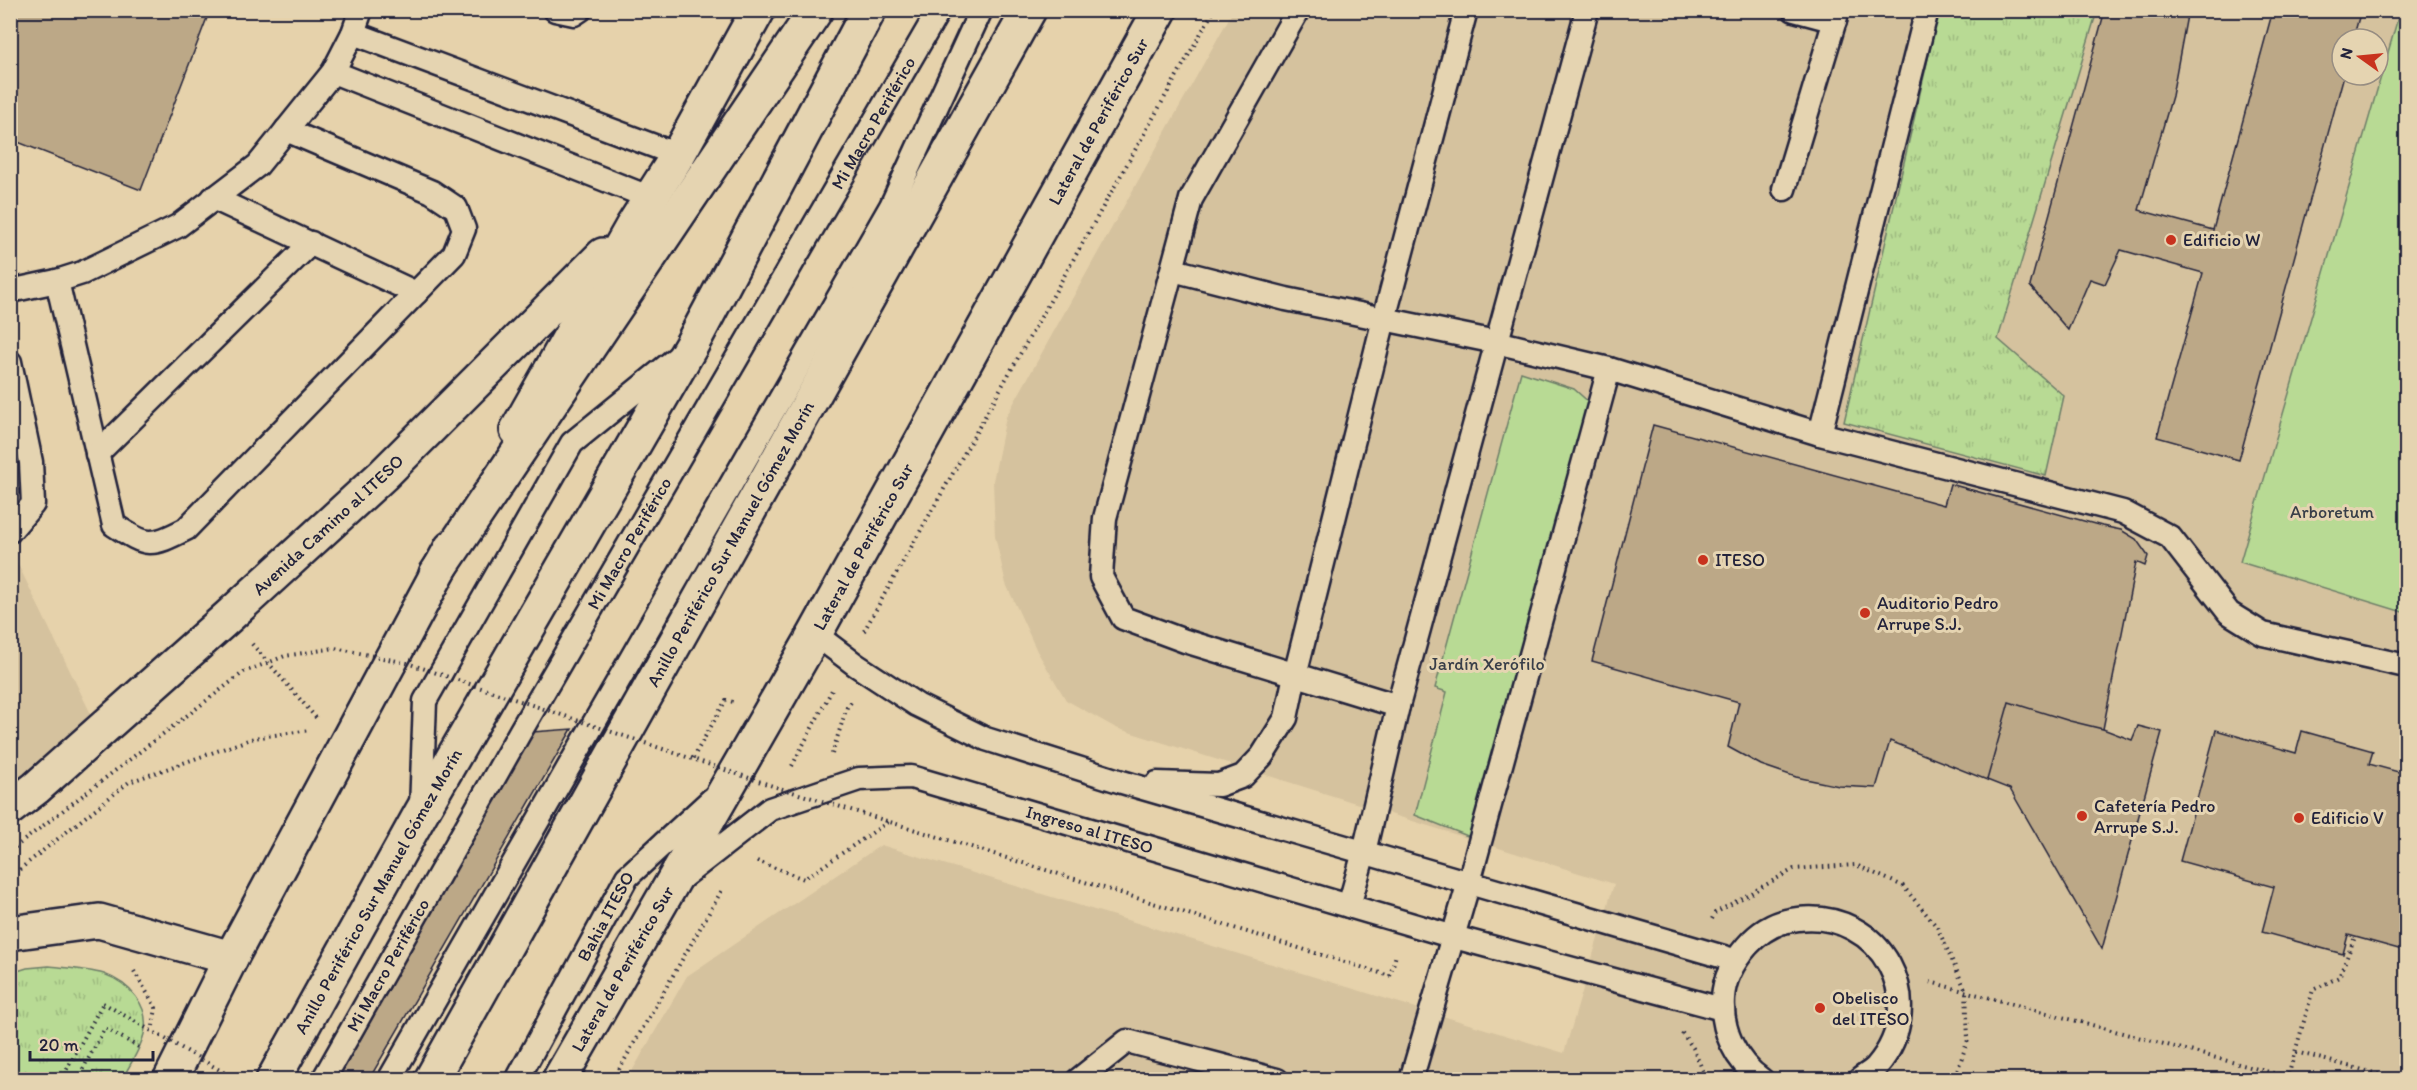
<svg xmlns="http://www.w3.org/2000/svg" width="2417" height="1090" viewBox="0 0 2417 1090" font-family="Itim,sans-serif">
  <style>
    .built { fill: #d5c29e; fill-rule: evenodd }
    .grass { fill: url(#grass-tufts); stroke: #6d7e68; stroke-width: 1.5 }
    .park { fill: #b8da94; stroke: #6d7e68; stroke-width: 1.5 }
    .building { fill: #bca887; stroke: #22223b; stroke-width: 1.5 }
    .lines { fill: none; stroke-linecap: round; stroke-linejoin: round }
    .lane-casing { stroke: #22223b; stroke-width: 27 }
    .secondary-casing { stroke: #22223b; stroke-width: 38 }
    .highway-casing { stroke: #22223b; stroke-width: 38 }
    .path { stroke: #22223b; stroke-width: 4; stroke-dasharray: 1.5 4.5; stroke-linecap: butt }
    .lane { stroke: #e5d4b1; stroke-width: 22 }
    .secondary { stroke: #e5d4b1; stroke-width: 33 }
    .highway { stroke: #e5d4b1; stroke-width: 33 }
    .path-bridge { stroke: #22223b; stroke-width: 4; stroke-dasharray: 1.5 4.5; stroke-linecap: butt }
    .poi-dot { fill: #c8321e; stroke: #e5d4b1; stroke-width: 2 }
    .labels { text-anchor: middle; stroke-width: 6; stroke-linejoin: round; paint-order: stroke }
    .street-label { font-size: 18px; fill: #22223b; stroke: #e5d4b1 }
    .poi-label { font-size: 18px; fill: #22223b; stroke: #e5d4b1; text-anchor: start }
    .park-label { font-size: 18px; fill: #383e48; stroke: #e5d4b1 }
  </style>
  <defs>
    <pattern id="grass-tufts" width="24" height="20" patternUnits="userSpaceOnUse" patternTransform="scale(1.5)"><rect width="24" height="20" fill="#b8da94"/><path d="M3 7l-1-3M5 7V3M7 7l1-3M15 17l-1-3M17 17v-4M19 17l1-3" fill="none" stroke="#9ebb80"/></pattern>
  </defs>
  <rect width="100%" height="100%" fill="#e6d2ab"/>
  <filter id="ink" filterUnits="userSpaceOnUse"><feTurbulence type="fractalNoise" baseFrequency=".0167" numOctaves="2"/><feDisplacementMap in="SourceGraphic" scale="12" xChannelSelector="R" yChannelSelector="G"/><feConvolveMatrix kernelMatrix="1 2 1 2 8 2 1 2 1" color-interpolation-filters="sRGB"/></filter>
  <g filter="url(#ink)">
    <path class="built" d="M1233,11H2406V1079L627,1080L687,976L881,845L1564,1053L1614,884L1116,728L1066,700L1037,651L1006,584L995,536L993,481L1006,417ZM2342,39H2378V75H2342Z
      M10,548L90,712L87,745L10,793Z"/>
    <path class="grass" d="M1939,11H2097L1998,339L2064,396L2046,476L1844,422Z
      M49,966C67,968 87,969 104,974C129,983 151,1006 144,1034C140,1050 130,1065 122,1079H11V973L27,968Z"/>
    <path class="park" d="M2400,11H2406V613L2240,562Z
      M1521,372L1574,389L1592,405L1480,841L1415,815L1447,692L1435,688Z"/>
    <path class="building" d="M10,10H210L141,190L10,139Z
      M2105,10H2188L2172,96L2139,210L2213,230L2273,10H2361L2353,39H2342L2344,75L2239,460L2157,437L2203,273L2121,250L2105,284L2090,279L2068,330L2030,286Z
      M1653,425L1944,505L1950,484L2102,526L2121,530L2136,539L2148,556L2145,566L2136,562L2103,729L2070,721L2009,702L1987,780L1890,741L1876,788L1839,786L1796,777L1761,765L1728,747L1739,702L1592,661Z
      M2009,702L2070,721L2103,729L2132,740L2138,726L2162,732L2102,949L2010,789L1987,780Z
      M572,729L371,1076L335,1077L532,732Z
      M2216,730L2296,753L2302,731L2373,751L2369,764L2406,774V951L2348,935L2343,954L2262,932L2274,887L2180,861Z"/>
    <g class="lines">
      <g class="lane-casing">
        <g id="lane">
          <path d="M555,10L574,14L580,10"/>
          <path d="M1298,10L1191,199L1105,518L1101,577L1123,618L1185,641L1398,706"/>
          <path d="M1794,10L1835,21"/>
          <path d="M353,33L678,155"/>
          <path d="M333,72L651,198"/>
          <path d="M1784,189L1838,10"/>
          <path d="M213,198L416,293"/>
          <path d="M1173,270L1286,299L1496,342L1609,369L1820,434L2123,512L2170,537L2229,613L2263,634L2406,666"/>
          <path d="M57,281L114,525C148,547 150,547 186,529L454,254L464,229L456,208L432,192L286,130"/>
          <path d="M10,291L57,281L82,273L178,226L258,165L333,72L353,33L361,10"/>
          <path d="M10,362L31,462L33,504L10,531"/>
          <path d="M1820,434L1927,10"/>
          <path d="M97,454L311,243"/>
          <path d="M815,634L856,665L917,705L986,739L1122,782L1734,960"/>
          <path d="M1157,783L1219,785L1243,776L1262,756L1286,718L1295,675L1384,319L1466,10"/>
          <path d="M421,809L425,701L572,443L679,356"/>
          <path id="s1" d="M680,879L770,809L859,779L911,777L1454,937L1722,1009"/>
          <path d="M1349,906L1364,852L1398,706L1587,10"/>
          <path id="s2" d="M323,1080L520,732L939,10"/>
          <path d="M389,1080L891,206L981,10"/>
          <path id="s3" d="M517,1080L627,877L712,799"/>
          <path d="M1078,1080L1127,1041L1277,1080"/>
          <path d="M1411,1080L1469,882L1609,369"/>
          <path d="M1762,1080C1735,1061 1721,1030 1723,998C1724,977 1734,961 1747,946C1760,931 1778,921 1798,919C1881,909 1932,1002 1877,1066C1873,1071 1865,1075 1859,1080"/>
        </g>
      </g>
      <g class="secondary-casing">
        <g id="secondary">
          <path d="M517,430L632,227L678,155L758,10"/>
          <path id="s4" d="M10,808L36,788L228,617L383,475L603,255"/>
          <path d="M10,933L99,921L231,958"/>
          <path d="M170,1080L231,958L451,548"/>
          <path id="s5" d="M559,1080L815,634L1160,10"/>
        </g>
      </g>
      <g class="highway-casing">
        <g id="highway">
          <path d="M436,574L816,10"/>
          <path id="s6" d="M273,1080L421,813L691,346L869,10"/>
          <path id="s7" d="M431,1080L1029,10"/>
        </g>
      </g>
      <path class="path" d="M864,631L1214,10
        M252,644L318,720
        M832,754L847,707L853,700
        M693,758L726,700L733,702
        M792,766L833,688
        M757,861L804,879L888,822
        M10,877L129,782L254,738L310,730
        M1712,919L1715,913L1794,869L1856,865L1903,886L1937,927L1966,991L1968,1040L1954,1080
        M134,971L156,1008L153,1026
        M1390,976L1396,955
        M1930,982L2288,1077
        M1682,1033L1693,1048L1707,1080
        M2296,1052L2400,1080
        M61,1080L103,1003
        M77,1080L105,1028L142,1049
        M613,1080L722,890
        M2287,1080L2313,990L2339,977L2355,937"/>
      <use href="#lane" class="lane"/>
      <use href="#secondary" class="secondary"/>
      <use href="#highway" class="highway"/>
      <path class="path-bridge" d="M10,851L244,672L285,656L335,648L407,663L773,786L1390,976
        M103,1003L237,1080"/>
    </g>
  </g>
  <g class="poi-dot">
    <circle cx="2171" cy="240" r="6"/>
    <circle cx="1703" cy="560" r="6"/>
    <circle cx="1865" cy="613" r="6"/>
    <circle cx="2082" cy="816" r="6"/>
    <circle cx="2299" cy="818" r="6"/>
    <circle cx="1820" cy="1008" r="6"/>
  </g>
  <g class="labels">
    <g class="street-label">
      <text dy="6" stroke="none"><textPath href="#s5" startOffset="1100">Lateral de Periférico Sur</textPath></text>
      <text dy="6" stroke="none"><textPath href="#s2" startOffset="1104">Mi Macro Periférico</textPath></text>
      <text dy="6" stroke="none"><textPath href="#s4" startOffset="426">Avenida Camino al ITESO</textPath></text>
      <text dy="6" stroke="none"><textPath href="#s2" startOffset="618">Mi Macro Periférico</textPath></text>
      <text dy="6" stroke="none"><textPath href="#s7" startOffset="614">Anillo Periférico Sur Manuel Gómez Morín</textPath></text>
      <text dy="6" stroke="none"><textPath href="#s5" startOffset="614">Lateral de Periférico Sur</textPath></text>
      <text dy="6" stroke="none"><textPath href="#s1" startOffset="446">Ingreso al ITESO</textPath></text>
      <text dy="6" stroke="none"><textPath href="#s6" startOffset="216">Anillo Periférico Sur Manuel Gómez Morín</textPath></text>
      <text dy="6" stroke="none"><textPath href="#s3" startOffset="186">Bahia ITESO</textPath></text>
      <text dy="6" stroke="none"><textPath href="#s2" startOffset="132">Mi Macro Periférico</textPath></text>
      <text dy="6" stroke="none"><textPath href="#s5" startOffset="128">Lateral de Periférico Sur</textPath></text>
    </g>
    <g class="poi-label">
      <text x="2183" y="246">Edificio W</text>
      <text x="1715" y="566">ITESO</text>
      <text x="1877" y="609">Auditorio Pedro<tspan x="1877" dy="21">Arrupe S.J.</tspan></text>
      <text x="2094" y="812">Cafetería Pedro<tspan x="2094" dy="21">Arrupe S.J.</tspan></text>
      <text x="2311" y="824">Edificio V</text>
      <text x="1832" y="1004">Obelisco<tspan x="1832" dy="21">del ITESO</tspan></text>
    </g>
    <g class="park-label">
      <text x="2332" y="518">Arboretum</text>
      <text x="1487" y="670">Jardín Xerófilo</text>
    </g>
  </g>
  <rect width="2417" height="1090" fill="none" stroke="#e5d4b1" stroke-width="36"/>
  <rect x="18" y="18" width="2381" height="1054" fill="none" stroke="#22223b" stroke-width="2" filter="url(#ink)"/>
  <g transform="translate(2360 57) rotate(285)"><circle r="28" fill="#e5d4b1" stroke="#978d82" stroke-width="1.5"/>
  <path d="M0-4.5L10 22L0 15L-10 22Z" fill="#c8321e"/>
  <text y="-9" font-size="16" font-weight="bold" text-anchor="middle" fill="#22223b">N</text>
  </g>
  <path d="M30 1051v9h123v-9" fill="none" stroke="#22223b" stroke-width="3"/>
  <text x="39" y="1051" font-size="18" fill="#22223b" stroke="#e5d4b1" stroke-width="4.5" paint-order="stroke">20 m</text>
</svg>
